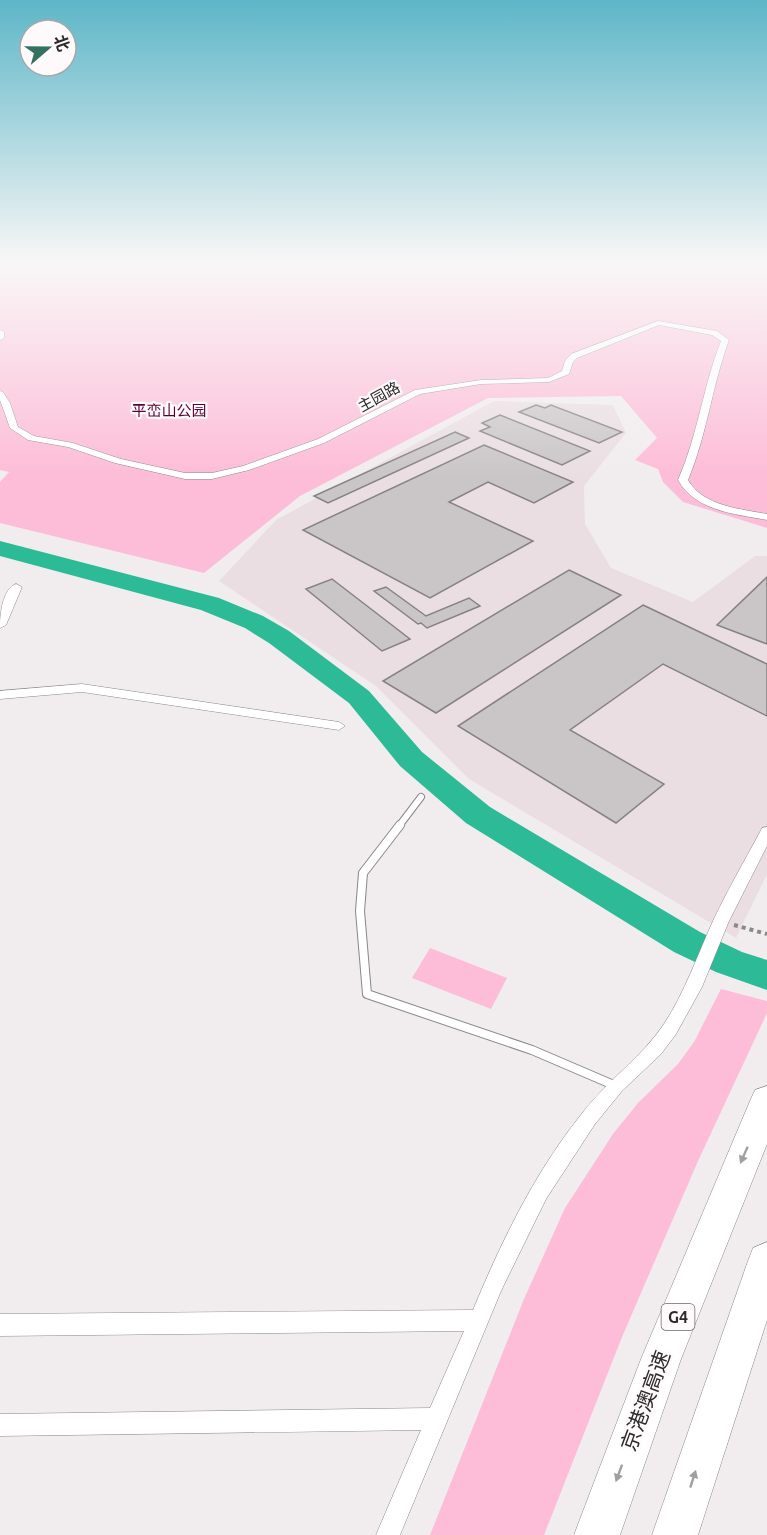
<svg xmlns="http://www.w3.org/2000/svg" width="767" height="1535" viewBox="0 0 767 1535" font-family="Ubuntu,'Noto Sans SC',sans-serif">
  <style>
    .built { fill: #eadee3 }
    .green { fill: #fdbcd7 }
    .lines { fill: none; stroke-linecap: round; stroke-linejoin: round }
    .river { fill: #2dba97; fill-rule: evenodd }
    .building { fill: #cac6c7; stroke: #868283; stroke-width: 1.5 }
    .service-far1-casing { stroke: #8b8889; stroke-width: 8 }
    .service-casing { stroke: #8b8889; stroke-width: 10 }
    .minor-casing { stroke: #8b8889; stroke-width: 1 }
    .motorway-casing { stroke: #8b8889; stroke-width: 1 }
    .path { stroke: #8a8889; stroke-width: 4; stroke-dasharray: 4 4; stroke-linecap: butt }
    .service-far1 { stroke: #fff; stroke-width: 6 }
    .service { stroke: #fff; stroke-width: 8 }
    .minor { fill: #fff; fill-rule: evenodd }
    .motorway { fill: #fff; fill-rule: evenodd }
    .oneway { fill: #a0a0a0 }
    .labels { text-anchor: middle; stroke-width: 4.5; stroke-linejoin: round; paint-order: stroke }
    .far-street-label { font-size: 15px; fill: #2c2b2c; stroke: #fefafc }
    .far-park-label { font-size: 15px; fill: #5a0236; stroke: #fefafc }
    .shield { fill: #fefafc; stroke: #6b696a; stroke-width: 1.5 }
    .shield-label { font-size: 16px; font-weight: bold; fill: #2c2b2c }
    .near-street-label { font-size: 21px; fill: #2c2b2c; stroke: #fefafc }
  </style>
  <rect width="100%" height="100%" fill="#f1edee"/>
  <path class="built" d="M494,401L613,405L626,433L584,486L585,524L611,568L693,602L755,556H767V874L736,938L469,779L376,686L219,581L276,520Z"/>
  <path class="green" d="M0,262H767V528L683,502L663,482L658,469L635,460L657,438L621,396L488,398L300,496L204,573L0,523V482L9,472L0,470Z
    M430,948L507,978L491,1009L412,978Z
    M721,989L767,1001V1013L698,1161L622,1337L544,1535H430L524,1299L565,1208L613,1134L638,1103L678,1064L694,1042Z"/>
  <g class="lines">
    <path class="river" d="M0,541L219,598L263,616L289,631L369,691L422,752L490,807L700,932L742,952L767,960V990L716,972L674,952L466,823L400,766L349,703L269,643L245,628L201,610L0,556Z"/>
  </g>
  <path class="building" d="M536,405L545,408L551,405L622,432L599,443L519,412Z
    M500,415L590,451L562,465L480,431L490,427L482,423Z
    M455,432L469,438L328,503L314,496Z
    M484,445L573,482L534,503L488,482L449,502L533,541L430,598L303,530Z
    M569,570L621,595L436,713L383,681Z
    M767,577V644L717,625Z
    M332,579L410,639L382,651L306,589Z
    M386,587L426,616L469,598L480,606L427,628L421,623L418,624L374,591Z
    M643,605L767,664V716L663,664L570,730L664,784L616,823L458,726Z"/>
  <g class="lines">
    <g class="service-far1-casing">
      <path id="service-far1" d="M399,826L421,797"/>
    </g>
    <g class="service-casing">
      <path id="service" d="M400,825L363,873L360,911L367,994L532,1050L616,1086"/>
    </g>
    <g class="minor-casing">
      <path id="minor" d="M658,321L717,331L729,340C712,386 707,435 688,480C703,506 740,509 767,514V520C735,514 695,511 678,480C698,435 703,386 721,341L712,335L659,325L577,358L573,362L569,374L549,382L481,384L420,394L324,443L249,470L212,479H185L115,463L68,447L28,440L10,428L0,400V391L3,392L10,403L18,427L34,436L73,443L121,459L185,473H212L243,466L318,439L415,390L481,380L548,378L562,371L565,361L571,354Z
        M0,330L4,332V338L0,340Z
        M16,584L22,587L6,625L0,628C0,615 2,589 16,584Z
        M82,684L339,722L345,726L339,730L82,692L0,699V691Z
        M767,827V846L729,921L702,987L676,1034L661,1054L622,1091L595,1124L546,1199L501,1291L400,1535H376L421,1430L0,1436V1414L430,1408L464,1331L0,1336V1314L473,1310C502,1240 536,1170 584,1111C608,1080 642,1057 664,1024C685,992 697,956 713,921C727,891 744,862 760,832L762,828Z"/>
    </g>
    <g class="motorway-casing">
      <path id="motorway" d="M767,1086V1144L681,1359L620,1535H574L641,1359L750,1101L755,1090Z
        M767,1242V1320L698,1535H652L748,1261L753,1248Z"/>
    </g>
    <path class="path" d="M734,925L767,934"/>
    <use href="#service-far1" class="service-far1"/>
    <use href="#service" class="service"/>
    <use href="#minor" class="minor"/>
    <use href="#motorway" class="motorway"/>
  </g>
  <defs><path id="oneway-solid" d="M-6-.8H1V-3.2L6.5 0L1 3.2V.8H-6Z" transform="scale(1.5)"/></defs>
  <g class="oneway">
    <use href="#oneway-solid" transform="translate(744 1155) rotate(114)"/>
    <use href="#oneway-solid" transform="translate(619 1473) rotate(110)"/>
    <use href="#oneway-solid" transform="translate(693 1479) rotate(-72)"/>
  </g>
  <linearGradient id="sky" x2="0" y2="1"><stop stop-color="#5db6c8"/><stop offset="0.55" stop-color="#f9f7f7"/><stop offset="1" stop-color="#f9f7f7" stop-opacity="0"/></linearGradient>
  <rect width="767" height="477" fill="url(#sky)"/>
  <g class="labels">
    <g class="far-street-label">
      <text transform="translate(379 397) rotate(-29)" y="5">主园路</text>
    </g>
    <g class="far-park-label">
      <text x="169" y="416">平峦山公园</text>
    </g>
    <rect class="shield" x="661.5" y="1304" width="33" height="26" rx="4.5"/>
    <g class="shield-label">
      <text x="678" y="1323">G4</text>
    </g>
    <g class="near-street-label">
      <text transform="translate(646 1401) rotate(-70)" y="7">京港澳高速</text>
    </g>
  </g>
  <g transform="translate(48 48) rotate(70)"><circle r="28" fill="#fefafc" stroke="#aaa7a9" stroke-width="1.5"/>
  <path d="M0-4.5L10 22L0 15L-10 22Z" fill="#337260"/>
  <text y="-9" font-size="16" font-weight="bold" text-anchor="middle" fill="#2c2b2c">北</text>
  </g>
</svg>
